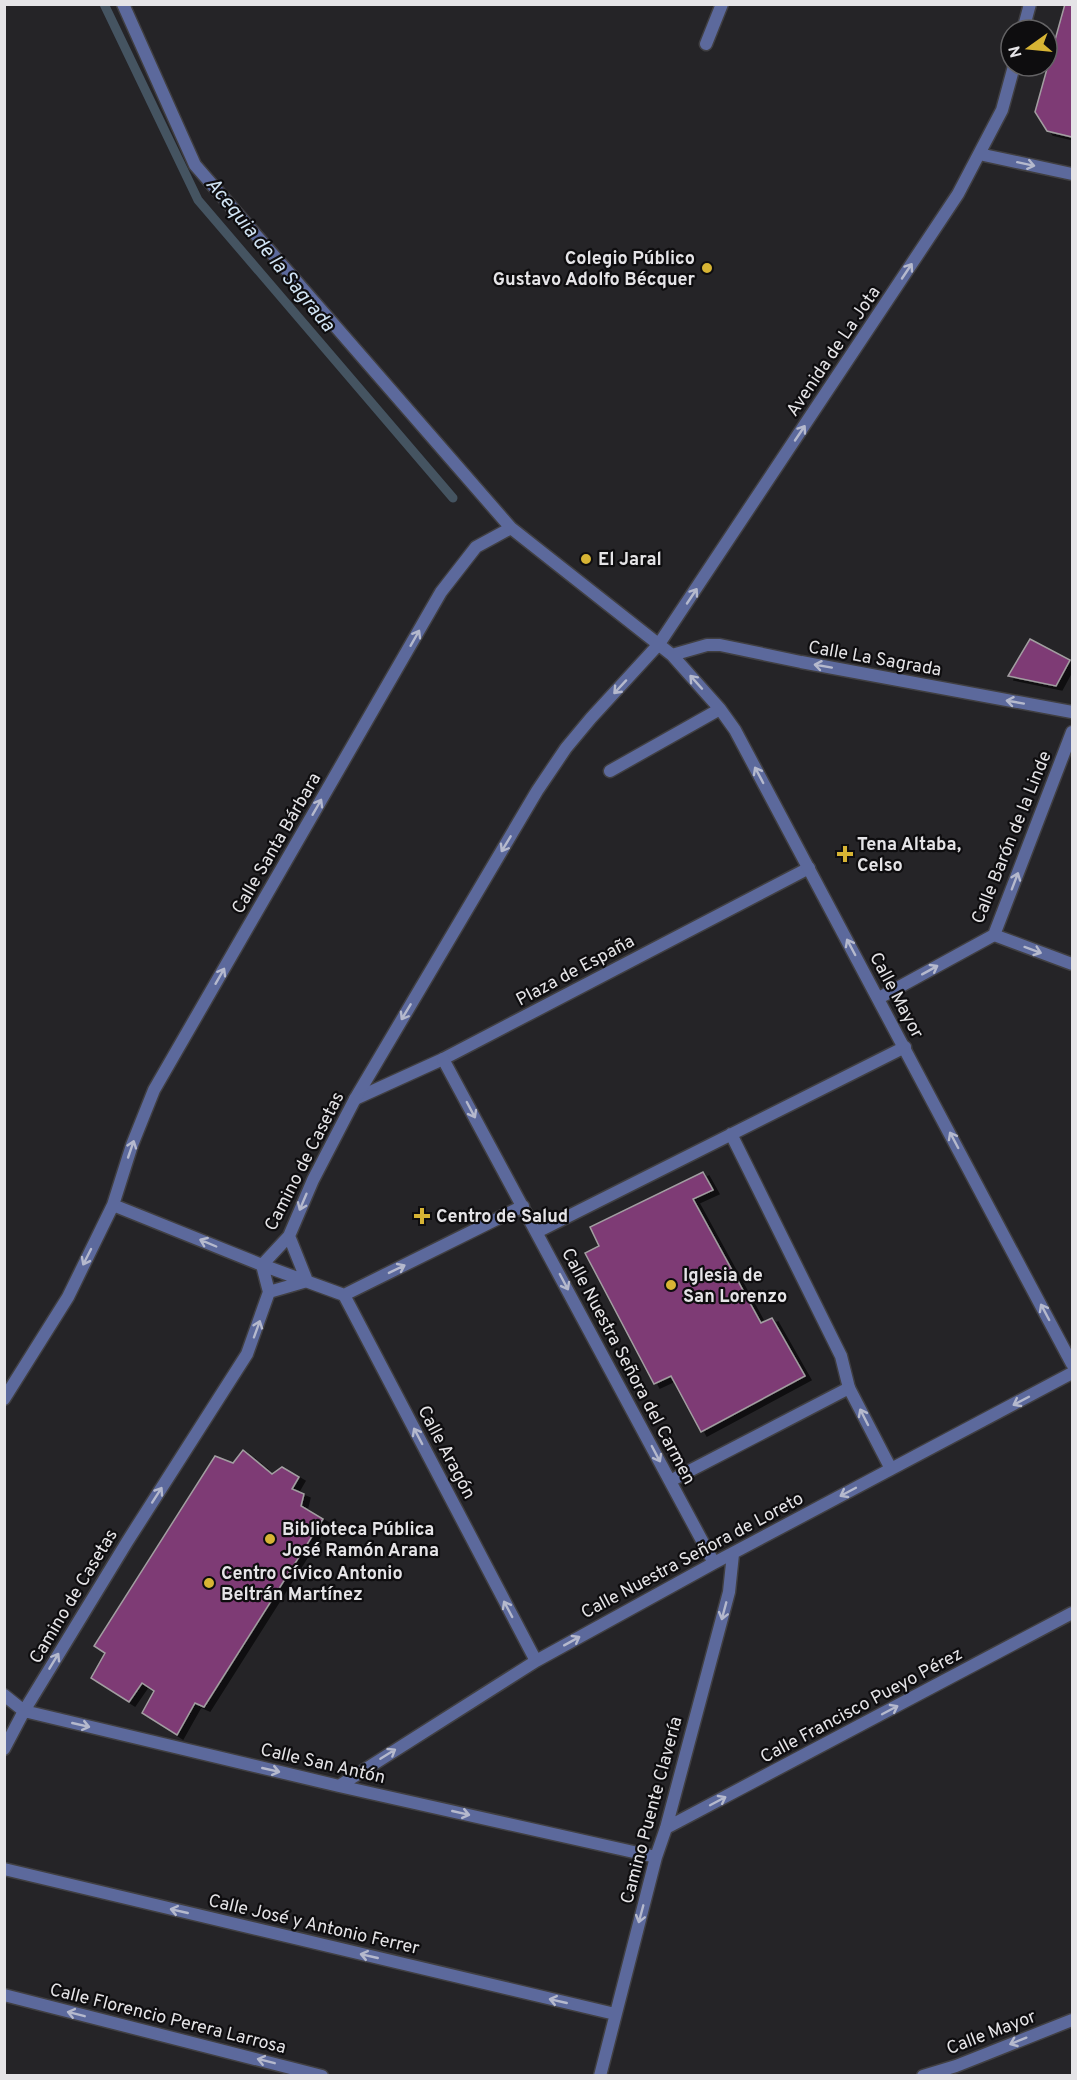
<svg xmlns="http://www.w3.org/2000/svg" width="1077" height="2080" viewBox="0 0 1077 2080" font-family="Overpass,sans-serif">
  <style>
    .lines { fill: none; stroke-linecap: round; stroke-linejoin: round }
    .stream { stroke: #455461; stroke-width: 9 }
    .building { fill: #7e3a74; stroke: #a29ea1; stroke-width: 1.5; filter: url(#shadow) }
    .pedestrian-casing { stroke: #403f42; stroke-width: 15 }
    .minor-casing { stroke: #403f42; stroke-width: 15 }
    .pedestrian { stroke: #5c699c; stroke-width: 12 }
    .minor { stroke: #5c699c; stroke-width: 12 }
    .oneway { stroke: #b5b9cd }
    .poi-dot { fill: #d7b434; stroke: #0e0d0f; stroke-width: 2 }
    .labels { text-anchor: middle; stroke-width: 4.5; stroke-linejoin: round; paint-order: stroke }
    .poi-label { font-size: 18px; font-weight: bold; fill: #e5e4e7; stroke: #0e0d0f; text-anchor: start }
    .street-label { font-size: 18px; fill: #e5e4e7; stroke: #0e0d0f }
    .water-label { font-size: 20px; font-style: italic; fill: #d1e4f4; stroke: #0e0d0f }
  </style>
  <defs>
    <filter id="shadow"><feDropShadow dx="6" dy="4" stdDeviation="0" flood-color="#0009"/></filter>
  </defs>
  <rect width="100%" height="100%" fill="#252427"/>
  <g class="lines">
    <path class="stream" d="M104,4L198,200L453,498"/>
  </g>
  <path class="building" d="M1065,4H1072V137L1047,131L1035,112Z
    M1030,639L1070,660L1056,686L1008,676Z
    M703,1172L713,1190L693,1199L761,1323L772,1318L805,1376L701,1432L671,1376L654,1384L585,1253L599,1246L590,1227Z
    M243,1450L272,1474L282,1467L299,1477L292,1489L304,1494L301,1506L323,1519L204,1707L195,1703L177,1735L142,1713L154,1691L142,1683L129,1702L91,1678L105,1653L94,1646L215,1456L233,1463Z"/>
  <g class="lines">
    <g class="pedestrian-casing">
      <path id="pedestrian" d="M355,1099L443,1059L809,868
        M731,1134L841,1356L849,1388
        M537,1232L905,1047"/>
    </g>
    <g class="minor-casing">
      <path id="minor" d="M123,4L195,165L511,528L672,655L720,709L735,730L1072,1364
        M1023,30L1030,4
        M706,44L722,4
        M979,154L1072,174
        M672,655L707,645H720L801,662L1072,712
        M610,771L720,709
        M994,935L1072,964
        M879,998L994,935L1072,732
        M443,1059L714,1563
        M113,1205L262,1265L344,1295L536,1661
        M289,1236L307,1281
        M262,1265L289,1236L313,1180L355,1099L537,791L566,748L591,718L659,644L958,194L1002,110L1014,66
        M269,1292L307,1281
        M344,1295L523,1206
        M4,1399L68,1297L113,1205L132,1145L154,1090L441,592L476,547L511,528
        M670,1481L849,1388L891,1469
        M4,1695L24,1711L339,1786L656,1857
        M4,1749L24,1711L127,1542L247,1354L269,1292L262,1265
        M339,1786L536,1661L714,1563L1072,1373
        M666,1828L1072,1613
        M4,1869L615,2014
        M4,1995L322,2076
        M600,2076L656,1857L666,1828L729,1592L733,1554
        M923,2076L956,2066L1072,2020"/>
    </g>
    <use href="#pedestrian" class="pedestrian"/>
    <use href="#minor" class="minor"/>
  </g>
  <defs><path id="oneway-shaft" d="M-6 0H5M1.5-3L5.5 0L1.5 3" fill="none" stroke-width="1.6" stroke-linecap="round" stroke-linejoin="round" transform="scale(1.5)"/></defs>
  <g class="oneway">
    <use href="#oneway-shaft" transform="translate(1026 164) rotate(12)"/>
    <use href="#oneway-shaft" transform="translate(907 271) rotate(-56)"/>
    <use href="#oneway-shaft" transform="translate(800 433) rotate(-56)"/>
    <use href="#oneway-shaft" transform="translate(692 596) rotate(-56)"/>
    <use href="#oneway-shaft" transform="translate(415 638) rotate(-60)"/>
    <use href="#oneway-shaft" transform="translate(823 666) rotate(-170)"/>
    <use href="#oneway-shaft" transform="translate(696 682) rotate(-132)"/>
    <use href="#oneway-shaft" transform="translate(620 687) rotate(133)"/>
    <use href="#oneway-shaft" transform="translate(1015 702) rotate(-170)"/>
    <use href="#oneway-shaft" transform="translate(759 775) rotate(-118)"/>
    <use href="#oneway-shaft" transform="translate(317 807) rotate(-60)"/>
    <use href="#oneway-shaft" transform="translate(506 844) rotate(121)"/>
    <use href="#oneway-shaft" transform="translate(1015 881) rotate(-69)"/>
    <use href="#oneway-shaft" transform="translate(851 947) rotate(-118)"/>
    <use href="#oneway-shaft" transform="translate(1033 950) rotate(20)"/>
    <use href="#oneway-shaft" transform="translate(930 970) rotate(-29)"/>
    <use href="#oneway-shaft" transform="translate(220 976) rotate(-60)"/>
    <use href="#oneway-shaft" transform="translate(406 1012) rotate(121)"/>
    <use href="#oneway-shaft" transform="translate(471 1110) rotate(62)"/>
    <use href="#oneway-shaft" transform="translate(954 1140) rotate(-118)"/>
    <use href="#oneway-shaft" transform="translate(131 1149) rotate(-71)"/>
    <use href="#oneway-shaft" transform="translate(303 1202) rotate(113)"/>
    <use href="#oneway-shaft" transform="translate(208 1243) rotate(-157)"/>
    <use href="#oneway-shaft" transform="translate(87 1257) rotate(117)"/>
    <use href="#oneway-shaft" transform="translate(397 1269) rotate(-26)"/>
    <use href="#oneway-shaft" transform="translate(564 1282) rotate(62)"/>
    <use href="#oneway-shaft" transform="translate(1045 1312) rotate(-118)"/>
    <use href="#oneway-shaft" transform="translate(257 1329) rotate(-70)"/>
    <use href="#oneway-shaft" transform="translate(1021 1401) rotate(152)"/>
    <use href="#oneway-shaft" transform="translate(864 1417) rotate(-117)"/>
    <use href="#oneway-shaft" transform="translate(418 1436) rotate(-118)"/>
    <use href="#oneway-shaft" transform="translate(656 1454) rotate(62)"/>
    <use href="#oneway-shaft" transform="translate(848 1492) rotate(152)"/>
    <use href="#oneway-shaft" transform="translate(157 1495) rotate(-57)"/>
    <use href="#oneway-shaft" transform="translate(508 1609) rotate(-118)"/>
    <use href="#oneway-shaft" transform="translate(724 1611) rotate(105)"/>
    <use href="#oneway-shaft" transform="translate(572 1641) rotate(-29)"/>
    <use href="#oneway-shaft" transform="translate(54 1661) rotate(-59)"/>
    <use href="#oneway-shaft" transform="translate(890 1710) rotate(-28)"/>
    <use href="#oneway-shaft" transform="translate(81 1725) rotate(13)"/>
    <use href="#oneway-shaft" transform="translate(388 1754) rotate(-32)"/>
    <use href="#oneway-shaft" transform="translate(271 1770) rotate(13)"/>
    <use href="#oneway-shaft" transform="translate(718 1801) rotate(-28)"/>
    <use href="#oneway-shaft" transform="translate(461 1813) rotate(13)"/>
    <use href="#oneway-shaft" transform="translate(179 1911) rotate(-167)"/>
    <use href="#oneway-shaft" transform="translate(641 1914) rotate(105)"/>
    <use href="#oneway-shaft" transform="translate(369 1956) rotate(-167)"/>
    <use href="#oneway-shaft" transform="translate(558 2001) rotate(-167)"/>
    <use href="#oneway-shaft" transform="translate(76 2014) rotate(-166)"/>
    <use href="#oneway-shaft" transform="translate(1018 2041) rotate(158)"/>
    <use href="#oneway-shaft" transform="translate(266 2061) rotate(-166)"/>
  </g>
  <g class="poi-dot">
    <circle cx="707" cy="268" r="6"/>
    <circle cx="586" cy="559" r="6"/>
    <path d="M842 845h6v6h6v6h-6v6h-6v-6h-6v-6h6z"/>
    <path d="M419 1207h6v6h6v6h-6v6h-6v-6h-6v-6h6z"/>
    <circle cx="671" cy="1285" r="6"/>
    <circle cx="270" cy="1539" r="6"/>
    <circle cx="209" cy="1583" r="6"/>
  </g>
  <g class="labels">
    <g class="poi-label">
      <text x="695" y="264" text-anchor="end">Colegio Público<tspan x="695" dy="21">Gustavo Adolfo Bécquer</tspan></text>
      <text x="598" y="565">El Jaral</text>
      <text x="857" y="850">Tena Altaba,<tspan x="857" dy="21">Celso</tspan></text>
      <text x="436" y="1222">Centro de Salud</text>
      <text x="683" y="1281">Iglesia de<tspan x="683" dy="21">San Lorenzo</tspan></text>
      <text x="282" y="1535">Biblioteca Pública<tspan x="282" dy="21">José Ramón Arana</tspan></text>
      <text x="221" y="1579">Centro Cívico Antonio<tspan x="221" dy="21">Beltrán Martínez</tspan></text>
    </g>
    <g class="street-label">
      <text transform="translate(833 351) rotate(-56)" y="6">Avenida de La Jota</text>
      <text transform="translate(875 658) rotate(10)" y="6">Calle La Sagrada</text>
      <text transform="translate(1011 837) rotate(-68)" y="6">Calle Barón de la Linde</text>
      <text transform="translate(276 843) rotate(-60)" y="6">Calle Santa Bárbara</text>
      <text transform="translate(575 970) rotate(-28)" y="6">Plaza de España</text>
      <text transform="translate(897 995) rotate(62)" y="6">Calle Mayor</text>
      <text transform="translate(304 1161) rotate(-63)" y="6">Camino de Casetas</text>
      <text transform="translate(629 1366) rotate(62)" y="6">Calle Nuestra Señora del Carmen</text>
      <text transform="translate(447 1452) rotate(62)" y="6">Calle Aragón</text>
      <text transform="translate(692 1555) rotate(-28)" y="6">Calle Nuestra Señora de Loreto</text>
      <text transform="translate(73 1596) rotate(-59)" y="6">Camino de Casetas</text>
      <text transform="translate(861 1705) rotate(-28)" y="6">Calle Francisco Pueyo Pérez</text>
      <text transform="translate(323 1763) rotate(13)" y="6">Calle San Antón</text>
      <text transform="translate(651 1810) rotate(-75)" y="6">Camino Puente Clavería</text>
      <text transform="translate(314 1924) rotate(13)" y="6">Calle José y Antonio Ferrer</text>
      <text transform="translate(168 2018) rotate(14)" y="6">Calle Florencio Perera Larrosa</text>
      <text transform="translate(991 2032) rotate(-21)" y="6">Calle Mayor</text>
    </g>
    <g class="water-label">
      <text transform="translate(271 254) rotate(51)" y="7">Acequia de la Sagrada</text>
    </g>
  </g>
  <rect width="1077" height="2080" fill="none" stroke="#e5e4e7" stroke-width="12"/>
  <g transform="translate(1029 48) rotate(255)"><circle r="28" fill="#0e0d0f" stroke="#646365" stroke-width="1.5"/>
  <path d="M0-4.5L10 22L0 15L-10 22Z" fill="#d7b434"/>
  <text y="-9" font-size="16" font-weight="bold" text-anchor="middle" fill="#e5e4e7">N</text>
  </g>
</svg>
